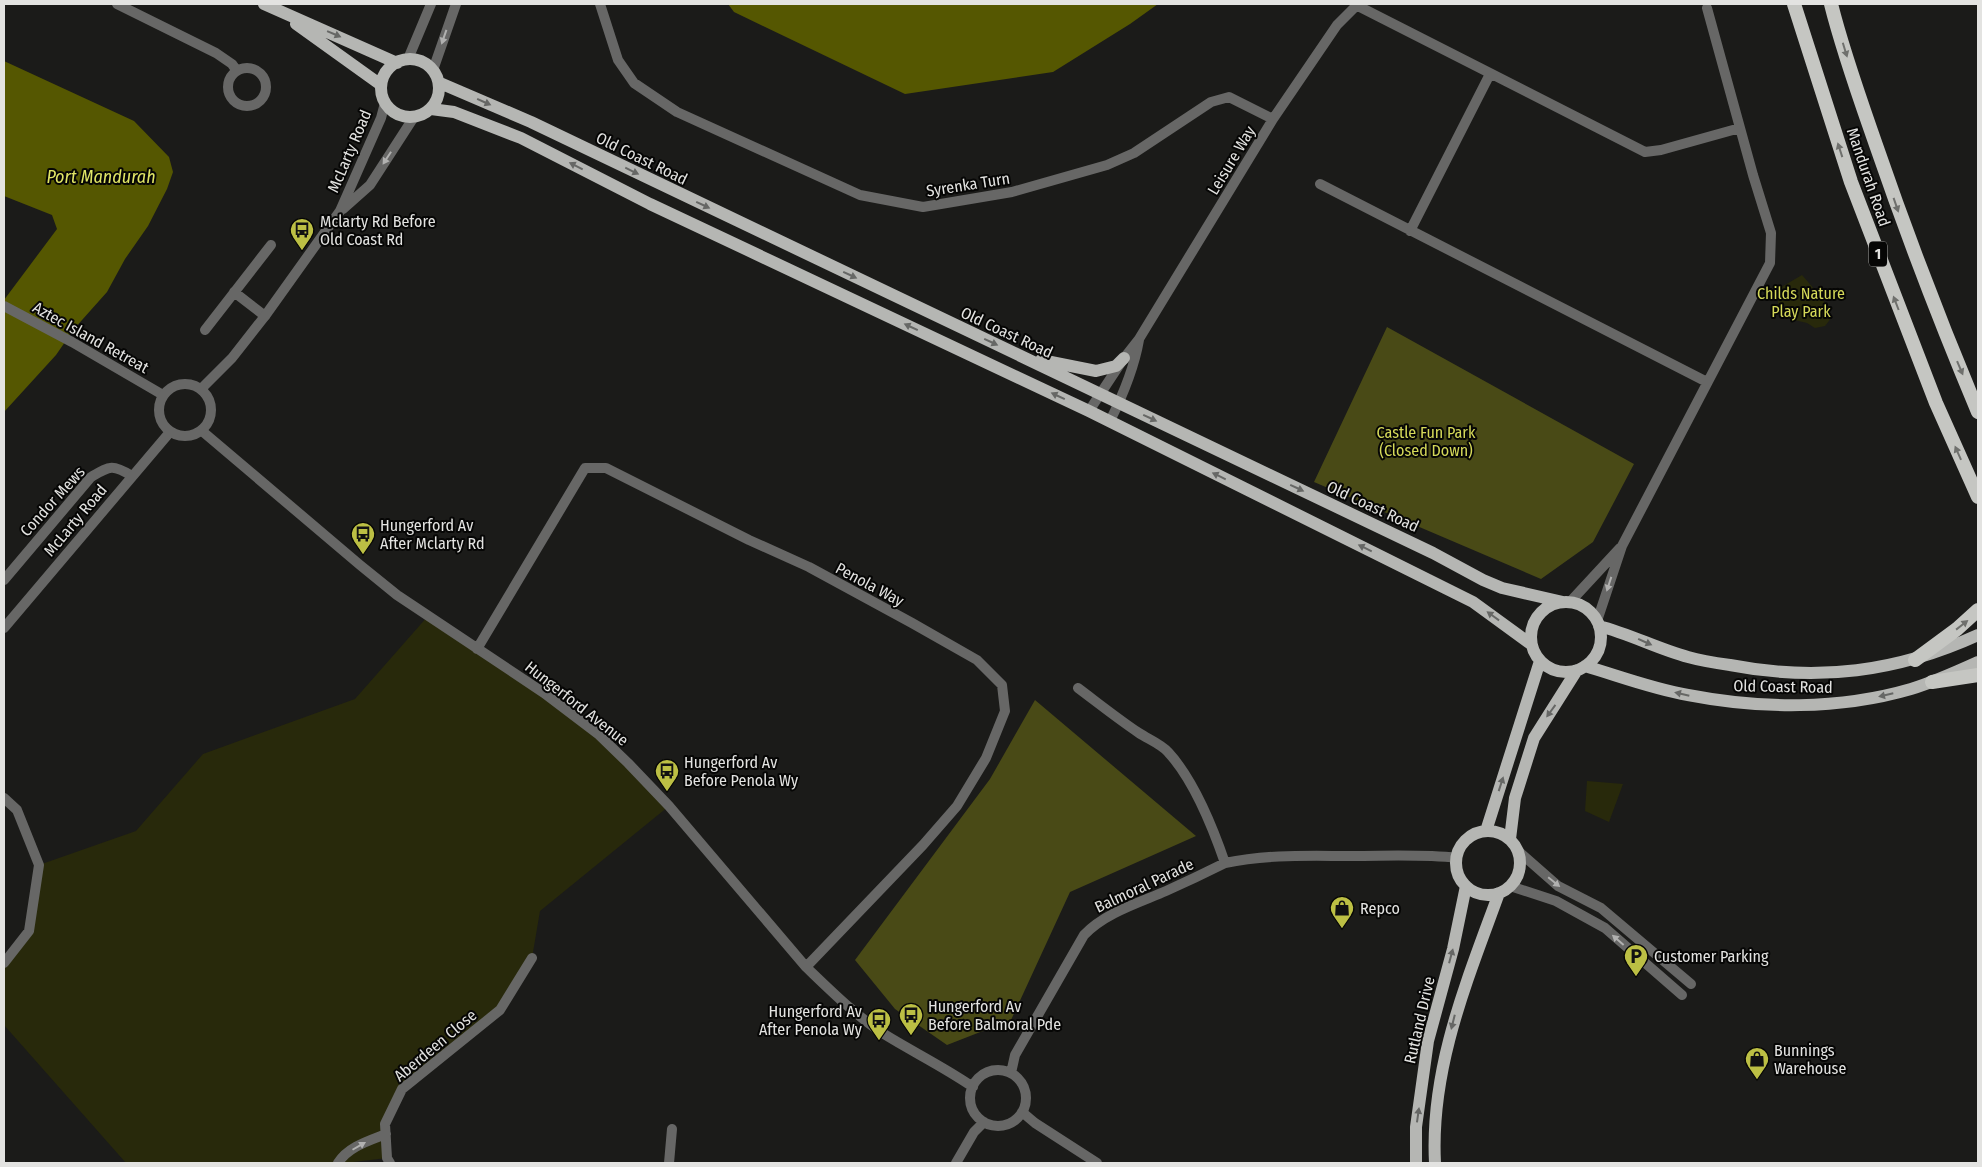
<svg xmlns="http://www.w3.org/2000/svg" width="1982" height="1167" viewBox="0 0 1982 1167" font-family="'Fira Sans Condensed',sans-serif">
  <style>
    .green { fill: #28290b }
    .forest { fill: #494a16 }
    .water { fill: #555701 }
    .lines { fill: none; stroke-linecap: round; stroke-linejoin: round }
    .minor { stroke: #676766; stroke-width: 10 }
    .tertiary { stroke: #676766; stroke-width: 10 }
    .primary { stroke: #b5b6b3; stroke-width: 12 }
    .trunk { stroke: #c5c6c2; stroke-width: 14 }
    .oneway { fill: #666765 }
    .oneway2 { fill: #b1b1b0 }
    .oneway3 { fill: #6f706d }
    .labels { text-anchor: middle; stroke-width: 4; stroke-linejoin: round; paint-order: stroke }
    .shield { fill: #060605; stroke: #a1a19f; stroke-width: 1 }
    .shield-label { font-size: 15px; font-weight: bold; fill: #e3e3e1 }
    .street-label { font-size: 16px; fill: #e3e3e1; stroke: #060605 }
    .poi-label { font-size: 16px; fill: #e3e3e1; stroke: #060605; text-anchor: start }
    .park-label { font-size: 16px; fill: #d5d959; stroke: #060605 }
    .water-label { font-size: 18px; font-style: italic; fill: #e1e666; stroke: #060605 }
  </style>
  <rect width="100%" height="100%" fill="#1b1b19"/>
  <path class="green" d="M1802,275L1822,298L1832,317L1825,326L1815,328L1807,323L1790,319L1778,303V289Z
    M428,616L598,734L669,806L540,911L532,958L500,1010L402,1089L385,1124L387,1158L345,1163H126L4,1025V963L29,931L39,865L136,831L203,754L355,699Z
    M1587,781L1623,784L1609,822L1585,811Z"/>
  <path class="forest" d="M1387,327L1634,464L1593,542L1541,579L1314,482Z
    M1035,700L1196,836L1070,892L1011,1020L947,1045L895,1009L855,960L990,779Z"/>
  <path class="water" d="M728,4H1158L1130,24L1053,72L905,94L734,12Z
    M4,61L134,121L169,157L173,172L167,189L148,226L125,259L107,292L74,329L56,355L4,412V300L57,229L52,215L4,196Z"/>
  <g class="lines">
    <path class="minor" d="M117,4L216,53L232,64L237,71
      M600,4L618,60L634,83L677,112L860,195L923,207L1012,192L1107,165L1134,153L1211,102L1229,97L1273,119
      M1356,5L1645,152L1661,150L1740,128
      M408,59L431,4
      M228 87a19 19 0 1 1 38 0a19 19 0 1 1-38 0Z
      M433,70L456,4
      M1320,184L1707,382
      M1410,231L1490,74
      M234,292L265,316
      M4,306L72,342L163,395
      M205,330L271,245
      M1089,411L1124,358L1139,339L1273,119L1337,25L1358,4
      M1110,421C1123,395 1134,369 1139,340
      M202,431L360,565L397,595L544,693L598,734L628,763L669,806L806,967C830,990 855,1015 884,1034C913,1052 944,1067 973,1087
      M4,580L91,477C110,466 112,464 132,476
      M1570,602L1620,548
      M1597,621L1622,546L1770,263L1771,233L1753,175L1707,8
      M477,649L585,468H606L749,540L809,567L912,623L977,660L1002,685L1005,711L986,758L957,806L923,845L806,967
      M1078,688C1098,703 1118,719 1139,733C1148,739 1161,744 1168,752C1193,779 1213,828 1225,863
      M4,798L17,810L39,865L29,931L4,963
      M1517,850L1558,886L1601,908L1691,984
      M1510,886L1556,901L1605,928L1682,995
      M970 1098a28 28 0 1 1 56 0a28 28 0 1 1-56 0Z
      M1011,1073L1015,1055L1084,935C1105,913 1138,903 1166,891C1186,882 1205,873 1225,863C1268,854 1309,856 1352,856C1388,856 1422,854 1457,858
      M1022,1112L1035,1123L1097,1163
      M338,1163C348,1147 368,1141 386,1134
      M390,1163L387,1158L385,1124L402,1089L500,1010L532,958
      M669,1163L672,1129
      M956,1163L974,1132L984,1122"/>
    <path class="tertiary" d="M343,209L370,185L414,117
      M159 410a26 26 0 1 1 52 0a26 26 0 1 1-52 0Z
      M201,389L232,358L265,316L340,211L381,118L385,103
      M4,628L170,432"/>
    <path class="primary" d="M264,4L397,63
      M296,24L381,85
      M381 88a29 29 0 1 1 58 0a29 29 0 1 1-58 0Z
      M440,83L531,122L1433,553L1483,580L1502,588L1563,602
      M431,109L454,112L521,138L650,204L1089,411L1473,602L1532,645
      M1041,360L1096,371L1116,366L1124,358
      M1531 637a35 35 0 1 1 70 0a35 35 0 1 1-70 0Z
      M1599,626C1630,634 1658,649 1688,657C1702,661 1716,663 1730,665C1818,682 1897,672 1978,635
      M1585,666C1619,676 1653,689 1688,695C1760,709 1839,710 1911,689C1934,682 1956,672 1978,662
      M1486,831L1540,661
      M1456 863a32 32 0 1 1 64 0a32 32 0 1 1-64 0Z
      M1510,839L1515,798L1534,738L1577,670
      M1416,1163V1127L1428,1041L1453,949L1466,886
      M1435,1163C1430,1068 1467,981 1499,893"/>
    <path class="trunk" d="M1794,4L1851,182L1936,403L1978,497
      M1831,4C1843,52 1860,99 1876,145C1907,235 1941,324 1978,412
      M1915,660L1957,629L1978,610
      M1932,682L1978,675"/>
  </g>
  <defs><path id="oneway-solid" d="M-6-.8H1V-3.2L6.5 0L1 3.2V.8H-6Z" transform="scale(1.25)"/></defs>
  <g class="oneway">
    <use href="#oneway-solid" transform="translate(334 34) rotate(23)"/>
    <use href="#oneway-solid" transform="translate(484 102) rotate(24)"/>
    <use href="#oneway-solid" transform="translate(576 166) rotate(-153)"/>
    <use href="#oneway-solid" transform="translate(632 171) rotate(26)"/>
    <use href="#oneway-solid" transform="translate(703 205) rotate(25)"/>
    <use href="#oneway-solid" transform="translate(850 275) rotate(25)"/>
    <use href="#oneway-solid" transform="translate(911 327) rotate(-155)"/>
    <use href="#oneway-solid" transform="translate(991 342) rotate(25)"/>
    <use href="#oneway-solid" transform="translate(1058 396) rotate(-155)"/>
    <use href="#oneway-solid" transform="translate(1150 418) rotate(25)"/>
    <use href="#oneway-solid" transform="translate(1219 476) rotate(-154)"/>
    <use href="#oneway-solid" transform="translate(1297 488) rotate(25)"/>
    <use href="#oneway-solid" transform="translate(1365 548) rotate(-154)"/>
    <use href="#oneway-solid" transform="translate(1493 616) rotate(-144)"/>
    <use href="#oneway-solid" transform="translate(1645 642) rotate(24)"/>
    <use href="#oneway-solid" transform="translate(1682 694) rotate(-167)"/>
    <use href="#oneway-solid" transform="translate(1886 695) rotate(167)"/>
    <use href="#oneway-solid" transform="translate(1551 711) rotate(126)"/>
    <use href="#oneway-solid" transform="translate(1501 784) rotate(-72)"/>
    <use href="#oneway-solid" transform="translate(1451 956) rotate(-75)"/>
    <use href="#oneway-solid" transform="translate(1453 1022) rotate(104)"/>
    <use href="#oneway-solid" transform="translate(1418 1115) rotate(-82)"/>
  </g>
  <g class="oneway2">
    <use href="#oneway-solid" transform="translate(444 37) rotate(109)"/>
    <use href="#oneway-solid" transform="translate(387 158) rotate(123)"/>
    <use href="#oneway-solid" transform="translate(1609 584) rotate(108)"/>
    <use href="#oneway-solid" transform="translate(1554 882) rotate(39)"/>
    <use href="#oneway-solid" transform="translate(1618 940) rotate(-139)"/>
    <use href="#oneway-solid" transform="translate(359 1146) rotate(-30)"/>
  </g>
  <g class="oneway3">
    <use href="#oneway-solid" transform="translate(1845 50) rotate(73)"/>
    <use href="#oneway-solid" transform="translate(1840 150) rotate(-108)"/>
    <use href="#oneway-solid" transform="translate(1896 205) rotate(71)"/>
    <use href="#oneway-solid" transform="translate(1896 303) rotate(-111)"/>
    <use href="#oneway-solid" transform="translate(1960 368) rotate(67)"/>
    <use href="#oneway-solid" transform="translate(1958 453) rotate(-114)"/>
    <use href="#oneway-solid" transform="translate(1962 625) rotate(-38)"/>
  </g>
  <defs>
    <g id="bus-pin" transform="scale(1.25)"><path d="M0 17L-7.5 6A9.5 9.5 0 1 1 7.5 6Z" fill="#bcbf44" stroke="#060605"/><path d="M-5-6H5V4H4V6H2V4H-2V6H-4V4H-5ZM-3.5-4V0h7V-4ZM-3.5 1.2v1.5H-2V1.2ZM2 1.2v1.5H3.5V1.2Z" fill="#111"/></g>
    <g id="shop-pin" transform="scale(1.25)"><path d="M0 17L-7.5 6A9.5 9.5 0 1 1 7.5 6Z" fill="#bcbf44" stroke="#060605"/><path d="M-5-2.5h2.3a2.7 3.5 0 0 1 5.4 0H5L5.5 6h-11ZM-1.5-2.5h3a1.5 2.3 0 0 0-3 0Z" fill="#111"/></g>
    <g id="parking-pin" transform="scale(1.25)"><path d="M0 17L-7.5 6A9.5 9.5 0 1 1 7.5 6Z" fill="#bcbf44" stroke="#060605"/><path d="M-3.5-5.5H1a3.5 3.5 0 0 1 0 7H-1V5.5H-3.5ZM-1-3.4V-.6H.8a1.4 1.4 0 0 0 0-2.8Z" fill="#111"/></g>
  </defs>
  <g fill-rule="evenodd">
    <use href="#bus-pin" x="302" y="230"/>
    <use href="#bus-pin" x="363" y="534"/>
    <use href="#bus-pin" x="667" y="771"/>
    <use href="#shop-pin" x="1342" y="908"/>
    <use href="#parking-pin" x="1636" y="956"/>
    <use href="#bus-pin" x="911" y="1015"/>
    <use href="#bus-pin" x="879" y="1020"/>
    <use href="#shop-pin" x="1757" y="1059"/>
  </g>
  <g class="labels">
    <rect class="shield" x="1869" y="241.5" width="18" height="25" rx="4"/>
    <g class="shield-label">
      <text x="1878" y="259">1</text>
    </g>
    <g class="street-label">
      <text transform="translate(349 151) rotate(-67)" y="6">McLarty Road</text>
      <text transform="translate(642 158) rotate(26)" y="6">Old Coast Road</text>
      <text transform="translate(1231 160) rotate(-59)" y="6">Leisure Way</text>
      <text transform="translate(1869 177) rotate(71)" y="6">Mandurah Road</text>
      <text transform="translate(968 184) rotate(-9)" y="6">Syrenka Turn</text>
      <text transform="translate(1007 332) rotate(25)" y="6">Old Coast Road</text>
      <text transform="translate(91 337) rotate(29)" y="6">Aztec Island Retreat</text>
      <text transform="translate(52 501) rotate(-48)" y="6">Condor Mews</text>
      <text transform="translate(1373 506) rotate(25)" y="6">Old Coast Road</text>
      <text transform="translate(75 520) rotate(-50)" y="6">McLarty Road</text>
      <text transform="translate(870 584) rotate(28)" y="6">Penola Way</text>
      <text transform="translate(1783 686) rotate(1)" y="6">Old Coast Road</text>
      <text transform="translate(577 703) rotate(38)" y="6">Hungerford Avenue</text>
      <text transform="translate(1144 885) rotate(-25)" y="6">Balmoral Parade</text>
      <text transform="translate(1419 1020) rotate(-77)" y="6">Rutland Drive</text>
      <text transform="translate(435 1045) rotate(-40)" y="6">Aberdeen Close</text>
    </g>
    <g class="poi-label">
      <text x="320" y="227">Mclarty Rd Before<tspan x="320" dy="18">Old Coast Rd</tspan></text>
      <text x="380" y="531">Hungerford Av<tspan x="380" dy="18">After Mclarty Rd</tspan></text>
      <text x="684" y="768">Hungerford Av<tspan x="684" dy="18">Before Penola Wy</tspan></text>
      <text x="1360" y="914">Repco</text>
      <text x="1654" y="962">Customer Parking</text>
      <text x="928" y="1012">Hungerford Av<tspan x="928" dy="18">Before Balmoral Pde</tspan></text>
      <text x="862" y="1017" text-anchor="end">Hungerford Av<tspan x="862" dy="18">After Penola Wy</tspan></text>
      <text x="1774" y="1056">Bunnings<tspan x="1774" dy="18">Warehouse</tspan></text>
    </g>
    <g class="park-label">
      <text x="1801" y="299">Childs Nature<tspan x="1801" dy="18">Play Park</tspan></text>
      <text x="1426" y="438">Castle Fun Park<tspan x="1426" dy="18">(Closed Down)</tspan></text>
    </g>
    <g class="water-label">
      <text x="101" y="183">Port Mandurah</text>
    </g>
  </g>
  <rect width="1982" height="1167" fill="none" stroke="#e3e3e1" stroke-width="10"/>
</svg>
